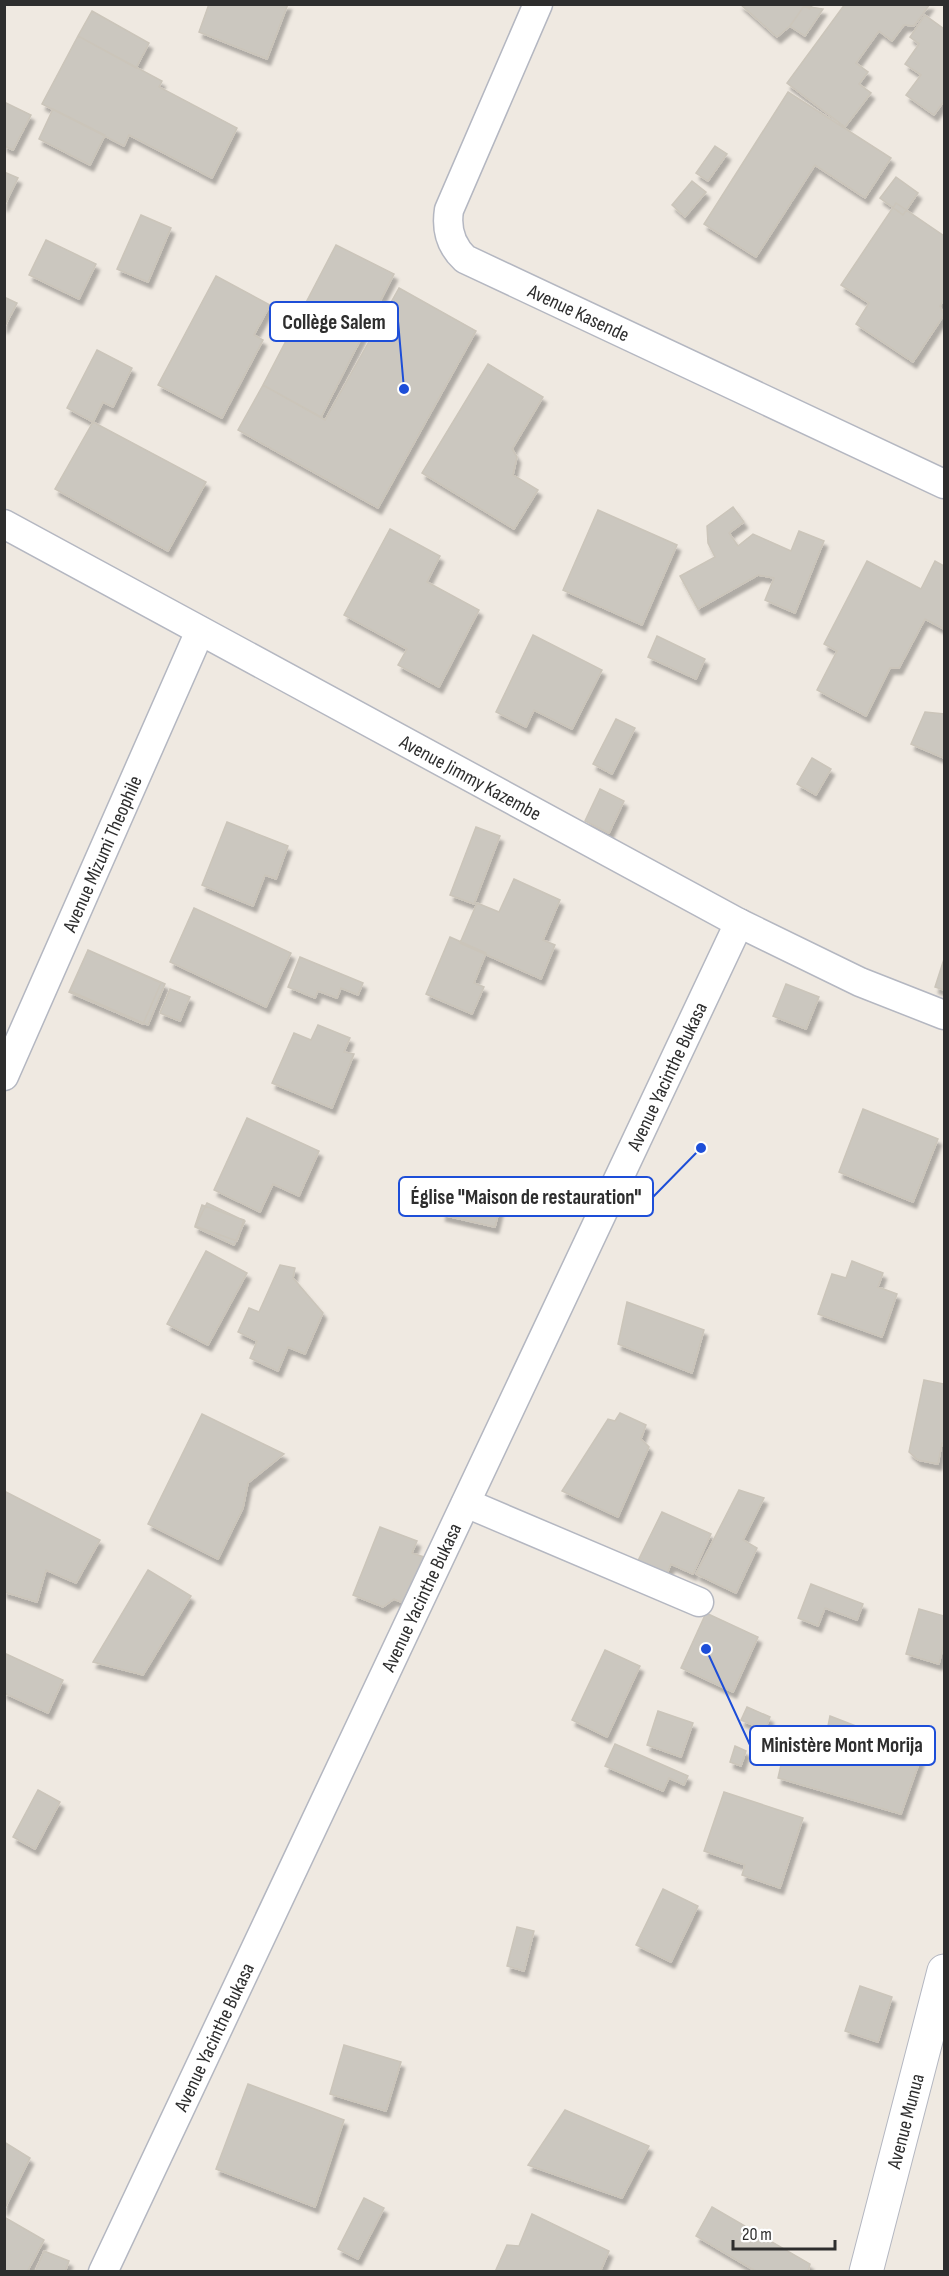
<svg xmlns="http://www.w3.org/2000/svg" width="949" height="2276" viewBox="0 0 949 2276" font-family="'Sofia Sans Condensed',sans-serif">
  <style>
    .building { fill: #cbc7bf; stroke: #cbc5ba; stroke-width: 1.5; filter: url(#shadow) }
    .lines { fill: none; stroke-linecap: round; stroke-linejoin: round }
    .street-casing { stroke: #b4b7c1; stroke-width: 31 }
    .secondary-casing { stroke: #b4b7c1; stroke-width: 35 }
    .street { stroke: #fff; stroke-width: 28 }
    .secondary { stroke: #fff; stroke-width: 33 }
    .labels { text-anchor: middle; stroke-width: 6; stroke-linejoin: round; paint-order: stroke }
    .street-label { font-size: 20px; fill: #2e2e2e; stroke: #fff }
    .leader { fill: none; stroke: #1d4ed8; stroke-width: 2 }
    .callout-dot { fill: #1d4ed8; stroke: #fff; stroke-width: 2 }
    .callout { fill: #fff; stroke: #1d4ed8; stroke-width: 2 }
    .callout-label { font-size: 21px; text-anchor: middle; font-weight: bold; fill: #2e2e2e }
  </style>
  <defs>
    <filter id="shadow"><feDropShadow dx="3.5" dy="6" stdDeviation="1.5" flood-color="#0004"/></filter>
  </defs>
  <rect width="100%" height="100%" fill="#efe9e1"/>
  <path class="building" d="M209,4H288L267,59L199,32Z
    M740,4H813L810,9L804,6L790,26L777,37Z
    M845,4H930L914,26L904,25L892,41L879,31L856,63L868,72L859,84L871,93L845,127L787,83Z
    M804,6L823,9L805,36L790,26Z
    M92,11L149,43L136,68L78,36Z
    M925,15L944,29V101L934,115L906,95L921,75L905,64L919,44L910,37Z
    M78,36L162,81L159,87L237,128L212,178L129,135L124,146L42,104Z
    M788,92L891,158L865,198L815,165L756,257L704,224Z
    M4,102L31,115L13,150L4,146Z
    M53,109L105,135L90,165L39,139Z
    M715,146L727,154L708,181L696,173Z
    M4,172L18,178L4,206Z
    M896,177L918,193L903,215L880,198Z
    M692,181L706,192L685,217L672,205Z
    M896,203L944,236V299L940,306L944,315L913,362L856,324L869,303L841,285Z
    M141,215L171,228L148,282L117,269Z
    M46,240L96,264L79,299L29,275Z
    M336,245L394,274L321,417L263,385Z
    M216,276L270,305L254,335L263,340L222,418L158,385Z
    M399,288L476,331L378,508L238,430L263,385L325,420Z
    M4,297L17,303L4,328Z
    M97,350L132,368L113,407L103,402L93,422L67,408Z
    M488,364L543,397L512,449L517,457L513,475L538,490L514,529L422,473Z
    M93,422L206,482L168,551L55,489Z
    M733,507L744,522L729,533L738,546L753,534L791,551L799,531L824,541L795,613L765,600L774,578L758,575L698,609L680,576L715,557L708,543L707,526Z
    M598,510L677,545L642,625L563,590Z
    M390,529L440,556L427,582L479,610L439,687L398,665L407,649L344,615Z
    M867,561L921,589L935,561L944,566V629L925,619L899,668H890L866,716L817,690L837,651L824,644Z
    M533,635L602,670L572,729L534,710L526,727L496,712Z
    M657,636L705,659L696,679L648,657Z
    M925,712L944,714V758L911,744Z
    M616,719L635,728L612,774L593,764Z
    M812,758L831,769L816,795L797,784Z
    M600,789L624,801L609,833L585,821Z
    M227,822L288,846L276,879L265,875L253,906L202,885Z
    M476,827L500,836L474,904L450,895Z
    M514,879L560,900L543,940L555,945L541,979L460,943L477,903L499,912Z
    M194,908L291,953L266,1007L170,962Z
    M450,937L486,953L474,983L484,987L472,1014L426,994Z
    M88,950L161,983L143,1024L69,992Z
    M88,950L165,984L148,1025L70,991Z
    M300,957L363,983L358,995L341,988L337,998L318,991L315,998L288,987Z
    M944,959V990L935,987Z
    M786,984L819,997L806,1029L773,1016Z
    M170,989L190,997L180,1021L160,1013Z
    M318,1025L350,1038L344,1052L354,1054L332,1108L272,1083L294,1033L311,1040Z
    M863,1109L938,1139L913,1202L839,1172Z
    M247,1118L319,1151L299,1196L273,1184L260,1212L214,1190Z
    M450,1178L504,1191L495,1227L442,1215Z
    M207,1203L245,1221L234,1245L195,1227Z
    M202,1205L244,1220L237,1241L195,1226Z
    M206,1251L247,1273L208,1345L167,1324Z
    M852,1261L883,1273L878,1287L897,1294L882,1337L818,1314L832,1274L846,1278Z
    M280,1265L295,1268L293,1278L323,1313L305,1354L288,1347L278,1371L250,1358L257,1341L238,1332L249,1308L259,1312Z
    M627,1302L704,1330L692,1373L618,1344Z
    M924,1380L944,1384V1443H942L938,1464L918,1460L909,1452Z
    M620,1413L646,1425L641,1439L649,1447L618,1517L562,1491L608,1419L615,1421Z
    M202,1414L284,1454L248,1483L243,1508L218,1559L148,1524Z
    M739,1490L764,1498L743,1540L757,1548L736,1593L696,1574Z
    M4,1491L100,1540L76,1583L46,1570L37,1602L4,1592Z
    M662,1512L711,1534L693,1574L671,1564L663,1583L634,1569Z
    M380,1527L417,1541L412,1553L424,1557L406,1604L394,1599L383,1607L353,1595Z
    M148,1570L191,1596L143,1675L93,1662Z
    M811,1584L863,1604L857,1620L825,1608L818,1626L798,1618Z
    M919,1609L944,1616V1643L939,1664L906,1654Z
    M706,1613L758,1637L733,1692L681,1668Z
    M605,1650L640,1666L607,1737L572,1720Z
    M4,1653L63,1680L48,1713L4,1693Z
    M747,1707L770,1717L765,1730L741,1720Z
    M658,1711L693,1723L681,1757L647,1745Z
    M830,1716L923,1752L901,1814L778,1778L789,1730L825,1741Z
    M615,1744L688,1776L684,1785L669,1778L663,1791L605,1766Z
    M735,1746L746,1751L741,1766L730,1762Z
    M38,1790L60,1802L35,1849L13,1837Z
    M724,1792L803,1818L780,1888L742,1875L745,1865L704,1851Z
    M663,1889L698,1906L671,1962L636,1945Z
    M517,1927L534,1931L524,1971L507,1966Z
    M860,1986L892,1997L878,2042L845,2031Z
    M344,2045L401,2062L386,2111L330,2094Z
    M248,2084L344,2120L315,2207L216,2169Z
    M565,2110L649,2146L622,2198L528,2165Z
    M4,2142L30,2158L4,2210Z
    M364,2198L384,2208L358,2259L338,2249Z
    M712,2207L810,2264L808,2272H757L696,2236Z
    M532,2214L609,2251L600,2272H495L507,2245L519,2246Z
    M4,2217L44,2240L27,2272H4Z
    M44,2251L69,2261L65,2272H35Z"/>
  <g class="lines">
    <g class="street-casing">
      <g id="street">
        <path id="s1" d="M538,4L449,210C446,229 451,246 465,259L944,484"/>
        <path id="s2" d="M4,524L739,923L860,982L944,1015"/>
        <path id="s3" d="M4,1076L200,631"/>
        <path d="M466,1503L699,1602"/>
        <path id="s4" d="M103,2272L739,923"/>
      </g>
    </g>
    <g class="secondary-casing">
      <g id="secondary">
        <path id="s5" d="M866,2272L944,1971"/>
      </g>
    </g>
    <use href="#street" class="street"/>
    <use href="#secondary" class="secondary"/>
  </g>
  <g class="labels">
    <g class="street-label">
      <text dy="7" stroke="none"><textPath href="#s1" startOffset="404">Avenue Kasende</textPath></text>
      <text dy="7" stroke="none"><textPath href="#s2" startOffset="531">Avenue Jimmy Kazembe</textPath></text>
      <text dy="7" stroke="none"><textPath href="#s3" startOffset="243">Avenue Mizumi Theophile</textPath></text>
      <text dy="7" stroke="none"><textPath href="#s4" startOffset="1322">Avenue Yacinthe Bukasa</textPath></text>
      <text dy="7" stroke="none"><textPath href="#s4" startOffset="746">Avenue Yacinthe Bukasa</textPath></text>
      <text dy="7" stroke="none"><textPath href="#s4" startOffset="260">Avenue Yacinthe Bukasa</textPath></text>
      <text dy="7" stroke="none"><textPath href="#s5" startOffset="156">Avenue Munua</textPath></text>
    </g>
  </g>
  <path class="leader" d="M404 389L398 321M701 1148L653 1197M706 1649L750 1745"/>
  <g class="callout-dot">
    <circle cx="404" cy="389" r="6"/>
    <circle cx="701" cy="1148" r="6"/>
    <circle cx="706" cy="1649" r="6"/>
  </g>
  <g class="callout">
    <rect x="270" y="302" width="128" height="39" rx="6"/>
    <rect x="399" y="1177" width="254" height="39" rx="6"/>
    <rect x="750" y="1726" width="185" height="39" rx="6"/>
  </g>
  <g class="callout-label">
    <text x="334" y="329">Collège Salem</text>
    <text x="526" y="1204">Église "Maison de restauration"</text>
    <text x="842" y="1752">Ministère Mont Morija</text>
  </g>
  <rect width="949" height="2276" fill="none" stroke="#2e2e2e" stroke-width="12"/>
  <path d="M733 2240v9h102v-9" fill="none" stroke="#2e2e2e" stroke-width="3"/>
  <text x="742" y="2240" font-size="18" fill="#2e2e2e" stroke="#ffffff" stroke-width="4.5" paint-order="stroke">20 m</text>
</svg>
